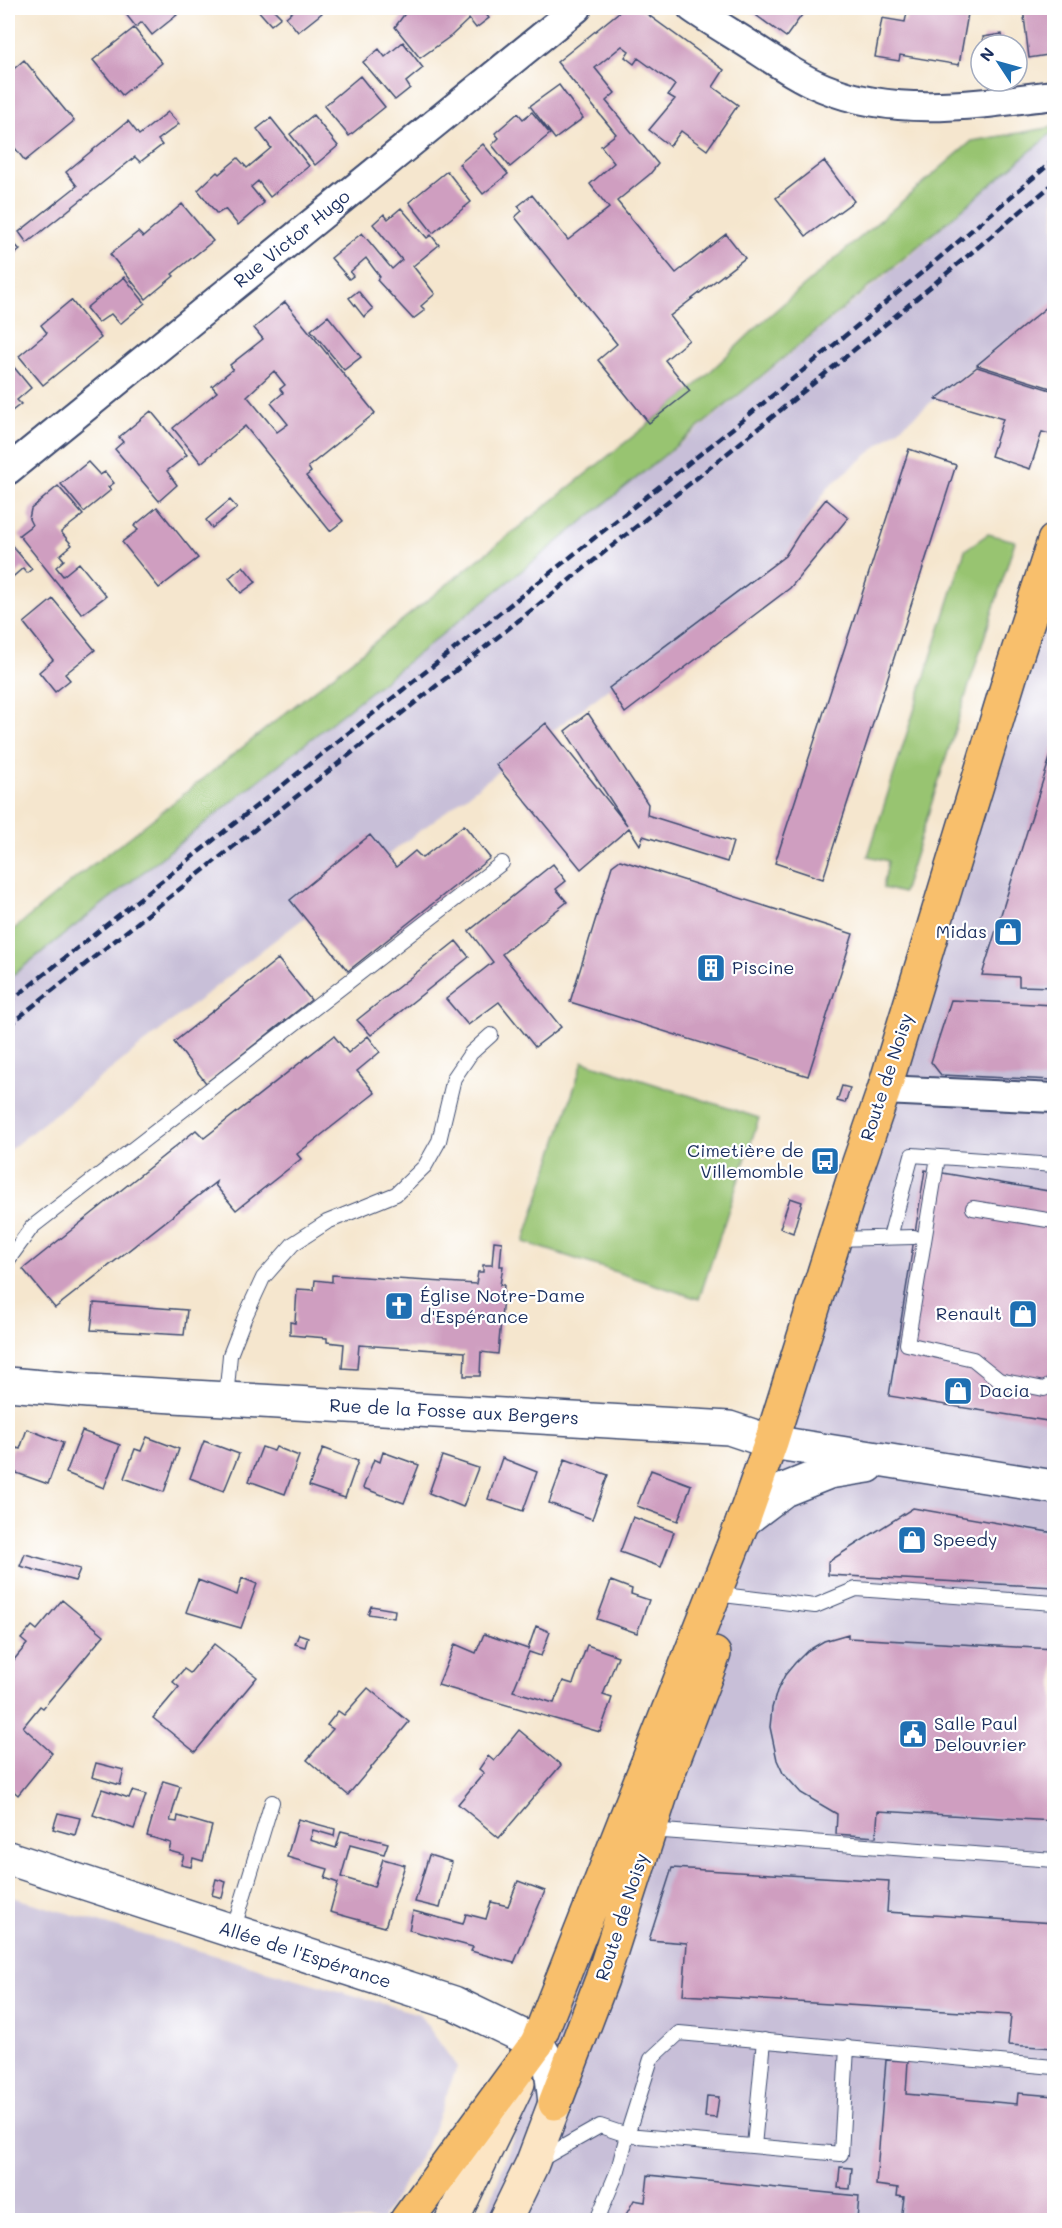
<svg xmlns="http://www.w3.org/2000/svg" width="1062" height="2228" viewBox="0 0 1062 2228" font-family="Mali,sans-serif">
  <style>
    .industrial { fill: #c8bfd8 }
    .green { fill: #98c471; stroke: #5a7a68; stroke-width: 1.5 }
    .building { fill: #cf9ec0; fill-rule: evenodd }
    .lines { fill: none; stroke-linecap: round; stroke-linejoin: round }
    .service-casing { stroke: #3c4a6f; stroke-width: 16 }
    .minor-casing { stroke: #3c4a6f; stroke-width: 32 }
    .tertiary-casing { stroke: #3c4a6f; stroke-width: 36 }
    .secondary-casing { stroke: #3c4a6f; stroke-width: 36 }
    .primary-casing { stroke: #3c4a6f; stroke-width: 36 }
    .motorway-casing { stroke: #3c4a6f; stroke-width: 36 }
    .service { stroke: #fff; stroke-width: 14 }
    .minor { stroke: #fff; stroke-width: 28 }
    .tertiary { stroke: #fff; stroke-width: 33 }
    .secondary { stroke: #fce5c4; stroke-width: 33 }
    .primary { stroke: #f8bf6c; stroke-width: 33 }
    .motorway { stroke: #f8bf6c; stroke-width: 33 }
    .rail { stroke: #1b2f5e; stroke-width: 4.5; stroke-dasharray: 9 4.5; stroke-linecap: butt }
    .labels { text-anchor: middle; stroke-width: 4.5; stroke-linejoin: round; paint-order: stroke }
    .street-label { font-size: 18px; fill: #1b2f5e; stroke: #fff }
    .poi-label { font-size: 18px; fill: #1b2f5e; stroke: #fff; text-anchor: start }
  </style>
  <rect width="100%" height="100%" fill="#fff"/>
  <filter id="ink" filterUnits="userSpaceOnUse"><feTurbulence type="fractalNoise" baseFrequency=".0167" numOctaves="2"/><feDisplacementMap in="SourceGraphic" scale="12" xChannelSelector="R" yChannelSelector="G"/><feConvolveMatrix kernelMatrix="1 2 1 2 8 2 1 2 1" color-interpolation-filters="sRGB"/></filter>
  <filter id="wash" filterUnits="userSpaceOnUse"><feTurbulence type="fractalNoise" baseFrequency=".008" numOctaves="4" result="noise"/><feDisplacementMap in="SourceGraphic" scale="24" xChannelSelector="R" yChannelSelector="G"/><feGaussianBlur stdDeviation="1.35" result="paint"/><feColorMatrix in="noise" values="0 0 0 0 0 0 0 0 0 0 0 0 0 0 0 0 0 1.4 0 .05"/><feComposite in="paint" operator="in"/></filter>
  <g filter="url(#wash)">
    <rect width="100%" height="100%" fill="#f5e6ce"/>
    <path class="industrial" d="M1054,131V301L828,487L785,556L271,943L8,1151V979L693,434L896,267Z
      M1054,541V2220H484L634,1800Z
      M8,1896L419,2014L457,2067L427,2145L384,2216V2220H8Z"/>
    <path class="green" d="M1054,127V131C713,423 360,700 8,979V934L88,868L130,837L690,391L761,323L972,141Z
      M988,534L1015,541L903,893L883,888L888,861L868,856L965,550Z
      M583,1061L759,1118L699,1299L524,1242Z"/>
    <g id="blocks">
      <path class="building" d="M121,8H171L177,15L152,35L142,22L136,27Z
        M256,8H272L281,17L271,25Z
        M297,8H317L322,13L298,32L286,17Z
        M409,8H481L489,18L476,28L469,19L451,36L420,58L395,27Z
        M624,8L640,9L724,70L713,87L738,105L707,150L681,131L670,146L649,130L675,99L668,95L675,85L638,58L634,64L625,57L629,51L622,46L595,68L615,93L606,101L658,164L650,174L617,201L676,273L726,234L745,258L670,316L689,340L665,360L690,391L649,423L598,360L617,344L515,217L522,211L518,206L532,195L568,240L609,208L590,184L614,163L601,146L616,134L557,62Z
        M746,8H807L786,37Z
        M908,8H969L959,65L900,55L899,61L875,57L882,18L905,22Z
        M1023,8H1054V54L1029,58Z
        M134,28L162,63L122,95L93,60Z
        M1002,34L1003,45H984L983,37Z
        M403,42L423,68L406,82L410,88L395,100L363,62L379,49L385,57Z
        M24,60L74,121L25,161L8,139V74Z
        M360,76L385,107L349,136L324,106Z
        M559,85L583,118L555,139L530,106Z
        M168,112L179,124L158,140L162,145L140,162L135,157L27,243L19,232L77,186L66,172L128,121L139,135Z
        M532,112L550,134L510,167L492,145L499,138L495,133L518,113L523,119Z
        M313,115L338,146L315,165L290,134Z
        M271,118L309,166L270,197L258,181L251,187L264,203L238,225L225,209L217,214L198,190L217,172L219,174L238,158L247,168L271,148L257,129Z
        M483,144L508,174L483,194L459,164Z
        M824,161L854,201L806,236L776,198Z
        M447,171L471,202L433,233L409,202Z
        M182,204L213,241L172,274L174,276L146,299L110,254L138,232L143,237Z
        M401,208L427,238L431,235L439,245L413,266L435,294L421,306L425,310L413,319L377,280L380,277L366,258L350,272L353,276L349,279L331,258L362,233L392,269L402,260L373,224L384,214L388,219Z
        M11,240L20,250L8,260V242Z
        M124,277L145,303L120,324L111,314L98,323L86,308Z
        M358,291L373,309L364,317L349,298Z
        M71,300L101,338L43,385L19,356L47,333L41,325Z
        M1054,301V389L977,365Z
        M285,302L375,413L308,467L311,472L306,476L343,521L330,531L245,426L201,463L173,428L217,392L212,386L233,369L230,365L263,339L254,328ZM274,371L285,385L280,389L283,393L271,403L288,424L277,432L247,396Z
        M328,316L361,357L344,370L311,330Z
        M8,360L31,388L17,400L21,404L8,414Z
        M977,367L1054,391V420L1050,434L1042,432L1030,469L991,456L1003,419L936,399Z
        M151,411L187,455L167,471L177,485L159,501L115,449L123,442L119,437Z
        M909,449L956,465L823,879L775,863Z
        M88,462L100,475L105,472L114,483L108,487L111,490L84,512L61,484Z
        M58,486L83,515L61,532L72,545L60,555L64,560L56,567L63,576L79,563L106,596L82,614L19,535L32,525L29,519L31,509Z
        M826,499L848,518L790,588L625,713L609,688L785,556L804,526Z
        M230,500L237,508L212,528L206,520Z
        M157,507L198,558L159,588L122,542L138,530L134,526Z
        M8,541L32,569L27,573L23,568L8,581Z
        M243,566L256,582L241,593L229,578Z
        M53,599L95,650L65,674L70,680L55,692L39,672L53,660L24,623Z
        M588,713L648,804L647,815L733,842L727,862L643,836L640,845L629,828L581,869L496,765L546,723L627,825L565,731Z
        M1054,745V987L1019,986V977L982,975Z
        M464,825L490,858L348,971L290,900L370,835L396,867L415,851L422,858Z
        M620,860L853,934L808,1076L570,1002L612,866Z
        M553,864L566,881L556,889L567,902L502,954L561,1027L535,1047L499,1002L468,1025L446,999L493,962L469,931Z
        M456,941L469,957L371,1035L357,1020Z
        M278,959L311,1000L206,1083L174,1042Z
        M951,1000L1054,1005V1080L941,1075L931,1062Z
        M334,1036L348,1053L368,1036L380,1052L357,1071L375,1093L297,1154L301,1159L236,1210L215,1185L216,1182L55,1308L23,1269L196,1130L204,1138Z
        M842,1086L850,1088L845,1103L837,1101Z
        M822,1151L830,1154L825,1169L818,1167Z
        M925,1170L1054,1192V1422L889,1396Z
        M790,1198L802,1202L793,1233L780,1228Z
        M494,1241L502,1242L500,1266H503L500,1285H504L498,1354L481,1352L480,1376H464L465,1352L359,1345L357,1369L342,1368L344,1344L327,1342V1338L290,1335V1322L295,1323L297,1289L314,1290L315,1280L332,1282V1275L476,1284L478,1272H483V1265H492Z
        M94,1303L187,1310L184,1335L91,1330Z
        M27,1429L63,1443L48,1484L8,1470V1461L13,1447L20,1449Z
        M82,1431L120,1445L104,1488L66,1473Z
        M147,1437L179,1449L164,1492L124,1478L135,1449L141,1451Z
        M204,1441L239,1454L224,1491L190,1478Z
        M262,1447L274,1451L276,1447L299,1456L285,1494L249,1481Z
        M323,1448L358,1461L345,1498L309,1486Z
        M383,1452L419,1465L404,1503L363,1488L374,1459L380,1462Z
        M442,1456L478,1468L463,1507L429,1493Z
        M502,1458L537,1472L523,1511L488,1499Z
        M565,1459L608,1475L592,1519L549,1503Z
        M651,1470L691,1485L678,1521L637,1506Z
        M913,1508L1054,1533V1587L828,1575V1562Z
        M633,1517L674,1532L661,1567L620,1552Z
        M25,1554L80,1569L75,1581L20,1566Z
        M242,1578L257,1584L241,1628L186,1612L198,1580L237,1595Z
        M611,1581L632,1589L631,1594L649,1600L637,1633L597,1619Z
        M62,1600L104,1635L43,1708L40,1706L23,1727L52,1753L18,1795L8,1786V1667L27,1644L21,1639L32,1626L37,1630Z
        M371,1606L395,1610L394,1618L368,1614Z
        M536,1626L550,1632L541,1656L529,1652L513,1691L554,1703L563,1681L573,1684L587,1645L618,1656L603,1695L612,1698L600,1732L438,1685L455,1644L476,1653L484,1634L528,1649Z
        M299,1634L308,1637L305,1647L295,1644Z
        M848,1634V1638L1054,1649V1821L878,1811L876,1837L836,1834L837,1814L801,1793L783,1773L777,1760L770,1727L772,1708L777,1691L785,1675L795,1663L807,1651L824,1641Z
        M214,1644L257,1677L195,1752L153,1718L179,1687L173,1682L184,1669L190,1673Z
        M368,1688L409,1722L348,1795L307,1760L333,1729L327,1725L338,1711L344,1715Z
        M519,1730L561,1765L499,1838L458,1804L484,1773L479,1769L488,1756L494,1761Z
        M96,1763L124,1770L120,1785L92,1777Z
        M163,1781L180,1786L170,1821L177,1822L178,1816L212,1826L203,1861L193,1858L191,1867L181,1865L184,1855L169,1851L171,1843L147,1836Z
        M102,1789L129,1798L132,1791L146,1795L134,1829L93,1815Z
        M58,1813L80,1818L75,1835L53,1829Z
        M298,1819L335,1829L334,1836L313,1830L310,1840L336,1848L341,1831L388,1843L384,1854L350,1845L341,1877L374,1887L383,1859L405,1865L385,1927L330,1912L338,1883L325,1878L328,1869L287,1857Z
        M429,1855L452,1862L440,1908L415,1902Z
        M672,1868L889,1881L887,1912L1054,1923V2048L1008,2045L1011,2015L683,1995L687,1943L649,1940Z
        M216,1879L226,1882L222,1898L212,1895Z
        M518,1881L545,1891L514,1963L471,1951L473,1947L409,1930L413,1911L463,1924L466,1914L486,1919L491,1902L508,1906Z
        M886,2060L908,2061L906,2094L1017,2104L1018,2093L1054,2096V2220H901L904,2197L897,2196L898,2188L876,2185Z
        M707,2096L719,2097L716,2118L705,2117Z
        M840,2167L852,2168L850,2189L838,2188Z
        M648,2175L859,2196L857,2220H623L634,2200L645,2202Z"/>
    </g>
  </g>
  <g filter="url(#ink)">
    <use href="#blocks" fill-opacity="0" stroke="#3c4a6f" stroke-width="1.5"/>
    <g class="lines">
      <g class="service-casing">
        <path id="service" d="M938,1157L907,1344L973,1359L999,1380L1044,1389L1054,1383
          M973,1208L1054,1221
          M890,1237L912,1155L1054,1165
          M835,1239L914,1237
          M8,1260L32,1227L502,863
          M226,1399L230,1355L244,1319L263,1278L293,1244L327,1222L396,1194L425,1166L439,1141L454,1078L471,1053L491,1035
          M715,1594L815,1606L856,1589L1054,1603
          M650,1830L1054,1860
          M233,1931L272,1802
          M754,2146L764,2040
          M538,2161L600,2126L627,2135L841,2154L847,2047
          M597,2220L618,2170L627,2135L651,2059L679,2033L1054,2067"/>
      </g>
      <g class="minor-casing">
        <path id="minor" d="M692,8C712,22 733,34 753,47C776,62 799,78 824,88C897,118 979,104 1054,95
          M8,470L577,8
          M884,1090L1054,1098"/>
      </g>
      <g class="tertiary-casing">
        <path id="tertiary" d="M8,1384L88,1391L729,1428L771,1442L1054,1487
          M743,1521L784,1490L829,1472L868,1466
          M8,1858L454,2003L537,2043L551,2067L555,2103"/>
      </g>
      <g class="secondary-casing">
        <path id="secondary" d="M452,2220L518,2083
          M505,2220L532,2164L555,2103"/>
      </g>
      <g class="primary-casing">
        <path id="primary" d="M537,2043L743,1521L771,1442L854,1177L884,1090L1013,667L1054,541
          M555,2103L602,1979L666,1779L714,1654"/>
      </g>
      <g class="motorway-casing">
        <path id="motorway" d="M407,2220L537,2043"/>
      </g>
      <use href="#service" class="service"/>
      <use href="#minor" class="minor"/>
      <use href="#tertiary" class="tertiary"/>
      <use href="#secondary" class="secondary"/>
      <use href="#primary" class="primary"/>
      <use href="#motorway" class="motorway"/>
      <path class="rail" d="M8,1003L733,428L925,270L1054,160
        M8,1026C357,746 713,473 1054,183"/>
    </g>
  </g>
  <defs>
    <g id="shop-square" transform="scale(1.5)"><rect x="-9" y="-9" width="18" height="18" rx="4" fill="#1f6fb2" stroke="#fff"/><path d="M-5-2.5h2.3a2.7 3.5 0 0 1 5.4 0H5L5.5 6h-11ZM-1.5-2.5h3a1.5 2.3 0 0 0-3 0Z" fill="#fff"/></g>
    <g id="building-square" transform="scale(1.5)"><rect x="-9" y="-9" width="18" height="18" rx="4" fill="#1f6fb2" stroke="#fff"/><path d="M-4-6H4V6H1V3H-1V6H-4ZM-2.5-4.3h1.7v1.8h-1.7ZM.8-4.3h1.7v1.8H.8ZM-2.5-1h1.7V.8h-1.7ZM.8-1h1.7V.8H.8Z" fill="#fff"/></g>
    <g id="bus-square" transform="scale(1.5)"><rect x="-9" y="-9" width="18" height="18" rx="4" fill="#1f6fb2" stroke="#fff"/><path d="M-5-6H5V4H4V6H2V4H-2V6H-4V4H-5ZM-3.5-4V0h7V-4ZM-3.5 1.2v1.5H-2V1.2ZM2 1.2v1.5H3.5V1.2Z" fill="#fff"/></g>
    <g id="church-square" transform="scale(1.5)"><rect x="-9" y="-9" width="18" height="18" rx="4" fill="#1f6fb2" stroke="#fff"/><path d="M-1.2-6h2.4v3.5h3.3v2.4h-3.3V6h-2.4V-.1h-3.3v-2.4h3.3Z" fill="#fff"/></g>
    <g id="civic-square" transform="scale(1.5)"><rect x="-9" y="-9" width="18" height="18" rx="4" fill="#1f6fb2" stroke="#fff"/><path d="M-.6-6.5H3V-4.5H.6V-3L4-1V1h2V6H-6V1h2V-1L-.6-3ZM-1.2 2.5V6h2.4V2.5Z" fill="#fff"/></g>
  </defs>
  <g fill-rule="evenodd">
    <use href="#shop-square" x="1008" y="932"/>
    <use href="#building-square" x="711" y="968"/>
    <use href="#bus-square" x="825" y="1161"/>
    <use href="#church-square" x="399" y="1306"/>
    <use href="#shop-square" x="1023" y="1314"/>
    <use href="#shop-square" x="958" y="1391"/>
    <use href="#shop-square" x="912" y="1540"/>
    <use href="#civic-square" x="913" y="1734"/>
  </g>
  <g class="labels">
    <g class="street-label">
      <text transform="translate(292 239) rotate(-39)" y="6">Rue Victor Hugo</text>
      <text transform="translate(887 1077) rotate(-72)" y="6">Route de Noisy</text>
      <text transform="translate(454 1412) rotate(3)" y="6">Rue de la Fosse aux Bergers</text>
      <text transform="translate(622 1917) rotate(-72)" y="6">Route de Noisy</text>
      <text transform="translate(305 1955) rotate(18)" y="6">Allée de l'Espérance</text>
    </g>
    <g class="poi-label">
      <text x="987" y="938" text-anchor="end">Midas</text>
      <text x="732" y="974">Piscine</text>
      <text x="804" y="1157" text-anchor="end">Cimetière de<tspan x="804" dy="21">Villemomble</tspan></text>
      <text x="420" y="1302">Église Notre-Dame<tspan x="420" dy="21">d'Espérance</tspan></text>
      <text x="1002" y="1320" text-anchor="end">Renault</text>
      <text x="979" y="1397">Dacia</text>
      <text x="933" y="1546">Speedy</text>
      <text x="934" y="1730">Salle Paul<tspan x="934" dy="21">Delouvrier</tspan></text>
    </g>
  </g>
  <rect width="1062" height="2228" fill="none" stroke="#fff" stroke-width="30"/>
  <g transform="translate(999 63) rotate(306)"><circle r="28" fill="#ffffff" stroke="#a4acbf" stroke-width="1.5"/>
  <path d="M0-4.5L10 22L0 15L-10 22Z" fill="#1f6fb2"/>
  <text y="-9" font-size="16" font-weight="bold" text-anchor="middle" fill="#1b2f5e">N</text>
  </g>
</svg>
